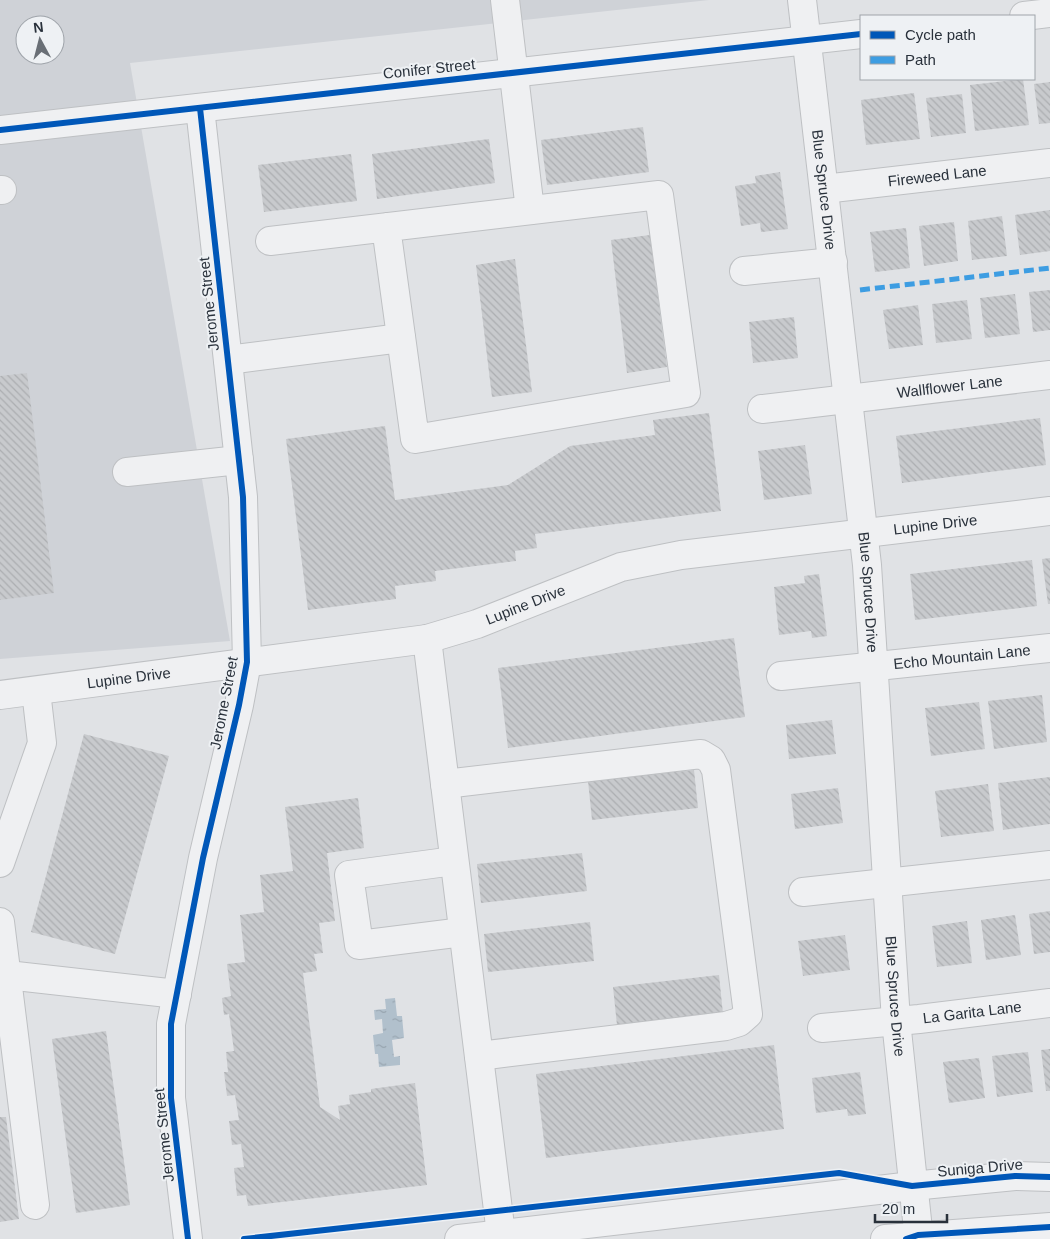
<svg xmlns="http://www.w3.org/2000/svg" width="1050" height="1239" viewBox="0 0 1050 1239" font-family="Helvetica,sans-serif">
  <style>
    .built { fill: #cfd2d7; fill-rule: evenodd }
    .water { fill: url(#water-ripples) }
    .building { fill: url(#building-back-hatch) }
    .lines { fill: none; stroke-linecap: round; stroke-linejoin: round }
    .minor-casing { stroke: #bec0c3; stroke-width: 30 }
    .minor { stroke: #eff0f2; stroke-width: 28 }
    .quiet { stroke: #3d9de2; stroke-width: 5; stroke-dasharray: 10 5; stroke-linecap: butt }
    .cycleway-casing { stroke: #eef1f4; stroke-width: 9 }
    .cycleway { stroke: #0057b8; stroke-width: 6 }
    .labels { text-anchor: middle; stroke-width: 4; stroke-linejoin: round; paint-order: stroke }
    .street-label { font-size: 15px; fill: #29313b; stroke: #eef1f4 }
  </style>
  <defs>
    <pattern id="water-ripples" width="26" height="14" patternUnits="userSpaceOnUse" patternTransform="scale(1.25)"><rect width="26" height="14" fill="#b1c0cc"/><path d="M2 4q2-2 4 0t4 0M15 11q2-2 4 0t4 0" fill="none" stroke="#98a5b0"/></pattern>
    <pattern id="building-back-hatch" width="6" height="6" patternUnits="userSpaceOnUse" patternTransform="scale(1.25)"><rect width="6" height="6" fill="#c8cacd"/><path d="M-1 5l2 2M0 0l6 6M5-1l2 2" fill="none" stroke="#acaeb1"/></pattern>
  </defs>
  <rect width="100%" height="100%" fill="#e0e2e5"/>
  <path class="built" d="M0,0H709L130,63L230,641L0,659ZM25,25H55V55H25Z"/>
  <path class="water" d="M395,998L397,1016H402L404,1038L392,1040L394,1057L400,1056V1065L379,1067L378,1054H375L373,1035L383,1033L382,1019L375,1020L374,1010L386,1009L385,999Z"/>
  <path class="building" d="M1023,79L1029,125L975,131L970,85Z
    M1050,82V123L1039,124L1034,84Z
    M914,93L920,139L866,145L861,100Z
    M962,94L966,133L931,137L926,98Z
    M643,127L649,172L547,185L541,140Z
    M489,139L495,183L377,199L372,154Z
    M351,154L357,201L264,212L258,165Z
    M780,172L788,229L761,232L760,223L741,226L735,186L756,183L755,176Z
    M1050,210V251L1020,255L1015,215Z
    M1002,216L1007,256L972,260L968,221Z
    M954,222L958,261L924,266L919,226Z
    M906,228L910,268L875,272L870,232Z
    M650,235L667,367L627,373L611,240Z
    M515,259L532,392L492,397L476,265Z
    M1050,290V330L1033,332L1029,292Z
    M1015,294L1020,334L985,338L980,298Z
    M967,300L972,339L936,343L932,304Z
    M918,305L923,345L889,349L883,310Z
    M794,317L798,358L753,363L749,322Z
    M27,373L54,593L0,600V376Z
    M709,413L721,511L535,534L537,548L515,551L516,561L435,571L436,581L395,586L396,599L308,610L286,439L385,426L395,500L508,485L570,446L655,435L653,420Z
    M1040,418L1046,465L902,483L896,436Z
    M805,445L812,494L764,500L758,451Z
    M1050,558V604H1048L1042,559Z
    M1032,560L1037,606L915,620L910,574Z
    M819,574L827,636L812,638L811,631L779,635L774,587L805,583L804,576Z
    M734,638L745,717L508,748L498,668Z
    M1042,695L1047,742L994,749L988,701Z
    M979,702L985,749L931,756L925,708Z
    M832,720L836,754L789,759L786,725Z
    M84,734L169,756L115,954L31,932Z
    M694,770L698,808L592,820L588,781Z
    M1050,777V824L1003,830L998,783Z
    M988,784L994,831L941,837L935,791Z
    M838,788L843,823L795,829L791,794Z
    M358,798L364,848L327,853L335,921L319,923L323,953L314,954L317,971L303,973L320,1107L340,1120L338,1106L350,1104L349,1095L371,1092V1089L415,1083L427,1185L248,1206L246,1195L237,1196L234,1168L244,1167L241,1144L232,1145L229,1121L239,1120L235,1095L227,1096L224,1072H228L226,1052L234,1051L229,1014L224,1015L222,998L231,996L227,964L245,962L240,915L264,912L260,875L293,871L285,807Z
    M582,853L587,891L481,903L477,864Z
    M1050,911V952L1034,954L1029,914Z
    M1015,915L1021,955L986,960L981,920Z
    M967,921L972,963L937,967L932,926Z
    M590,922L594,961L488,972L484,934Z
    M845,935L850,970L803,976L798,941Z
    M719,975L723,1014L617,1025L613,987Z
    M106,1031L130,1205L76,1213L52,1039Z
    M774,1045L784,1129L546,1158L536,1074Z
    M1050,1049V1091H1046L1041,1050Z
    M1028,1052L1033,1092L997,1097L992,1056Z
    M979,1058L985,1098L949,1103L943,1062Z
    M860,1072L866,1114L848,1116L847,1109L816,1113L812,1078Z
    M0,1117H6L19,1219L0,1222Z"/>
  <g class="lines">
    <g class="minor-casing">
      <g id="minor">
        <path d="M505,0L530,210"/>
        <path id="s1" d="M802,0L867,565L896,1021L919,1239"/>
        <path d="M1024,16L1050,13"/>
        <path d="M0,130L861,34"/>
        <path id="s2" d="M824,189L1050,163"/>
        <path d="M0,190H2"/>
        <path d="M270,241L659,195L686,393L415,439L386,227"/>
        <path d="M744,271L833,262"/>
        <path d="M228,360L401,338"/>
        <path id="s3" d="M762,409L1050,375"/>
        <path d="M127,472L239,460"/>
        <path d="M427,639L501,1234"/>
        <path id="s4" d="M781,676L1050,648"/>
        <path id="s5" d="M0,695L427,639L477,624L621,567L681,555L1050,511"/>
        <path d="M445,784L701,754L711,760L716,770L748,1014L739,1022L726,1026L479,1056"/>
        <path d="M454,861L349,875L359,945L463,932"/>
        <path d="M0,863L42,743L36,691"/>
        <path d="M803,892L1050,865"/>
        <path d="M0,922L35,1205"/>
        <path d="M7,975L177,994"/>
        <path id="s6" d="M822,1028L919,1019L1050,1003"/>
        <path d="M188,1239L171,1098V1024L203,858L239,705L247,662L243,497L200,108"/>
        <path d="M459,1239L912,1186L1015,1176L1050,1177"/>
        <path d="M885,1239L1050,1227"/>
      </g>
    </g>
    <use href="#minor" class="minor"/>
    <path class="quiet" d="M860,290L1050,268"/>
    <g class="cycleway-casing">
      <path id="cycleway" d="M0,130L861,34
        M188,1239L171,1098V1024L203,858L239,705L247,662L243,497L200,108
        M244,1239L839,1173L912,1186L1015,1176L1050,1177
        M906,1239L918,1235L1050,1227"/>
    </g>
    <use href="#cycleway" class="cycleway"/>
  </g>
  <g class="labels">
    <g class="street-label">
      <text transform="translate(429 69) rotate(-6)" y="5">Conifer Street</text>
      <text dy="5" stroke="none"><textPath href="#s2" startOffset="114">Fireweed Lane</textPath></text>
      <text dy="5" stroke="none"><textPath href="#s1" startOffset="191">Blue Spruce Drive</textPath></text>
      <text transform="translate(209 304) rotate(-96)" y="5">Jerome Street</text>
      <text dy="5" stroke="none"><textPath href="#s3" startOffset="189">Wallflower Lane</textPath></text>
      <text dy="5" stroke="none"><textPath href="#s5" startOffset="955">Lupine Drive</textPath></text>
      <text dy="5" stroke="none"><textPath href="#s1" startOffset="596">Blue Spruce Drive</textPath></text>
      <text dy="5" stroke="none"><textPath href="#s5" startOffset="535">Lupine Drive</textPath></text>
      <text dy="5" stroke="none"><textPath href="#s4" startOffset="182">Echo Mountain Lane</textPath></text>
      <text dy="5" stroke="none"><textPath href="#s5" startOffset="130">Lupine Drive</textPath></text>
      <text transform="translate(224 703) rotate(-79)" y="5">Jerome Street</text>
      <text dy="5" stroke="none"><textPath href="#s1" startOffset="1001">Blue Spruce Drive</textPath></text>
      <text dy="5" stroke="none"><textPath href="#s6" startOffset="151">La Garita Lane</textPath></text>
      <text transform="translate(164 1135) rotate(-96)" y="5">Jerome Street</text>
      <text transform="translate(980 1168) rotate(-5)" y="5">Suniga Drive</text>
    </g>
  </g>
  <rect x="860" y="15" width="175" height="65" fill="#eef1f4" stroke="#9fa4aa"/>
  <rect x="870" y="31" width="25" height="8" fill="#0057b8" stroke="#9fa4aa"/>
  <text x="905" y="40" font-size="15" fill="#29313b">Cycle path</text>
  <rect x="870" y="56" width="25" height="8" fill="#3d9de2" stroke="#9fa4aa"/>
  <text x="905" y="65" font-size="15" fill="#29313b">Path</text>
  <g transform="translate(40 40) rotate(353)"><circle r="24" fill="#eef1f4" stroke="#9fa4aa"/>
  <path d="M0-4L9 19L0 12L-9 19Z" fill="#696f76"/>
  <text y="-8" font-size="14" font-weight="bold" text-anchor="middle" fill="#29313b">N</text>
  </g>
  <path d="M875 1214v8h72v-8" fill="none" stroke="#29313b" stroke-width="2.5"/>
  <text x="882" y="1214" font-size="15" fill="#29313b" stroke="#eef1f4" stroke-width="4" paint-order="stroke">20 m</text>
</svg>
